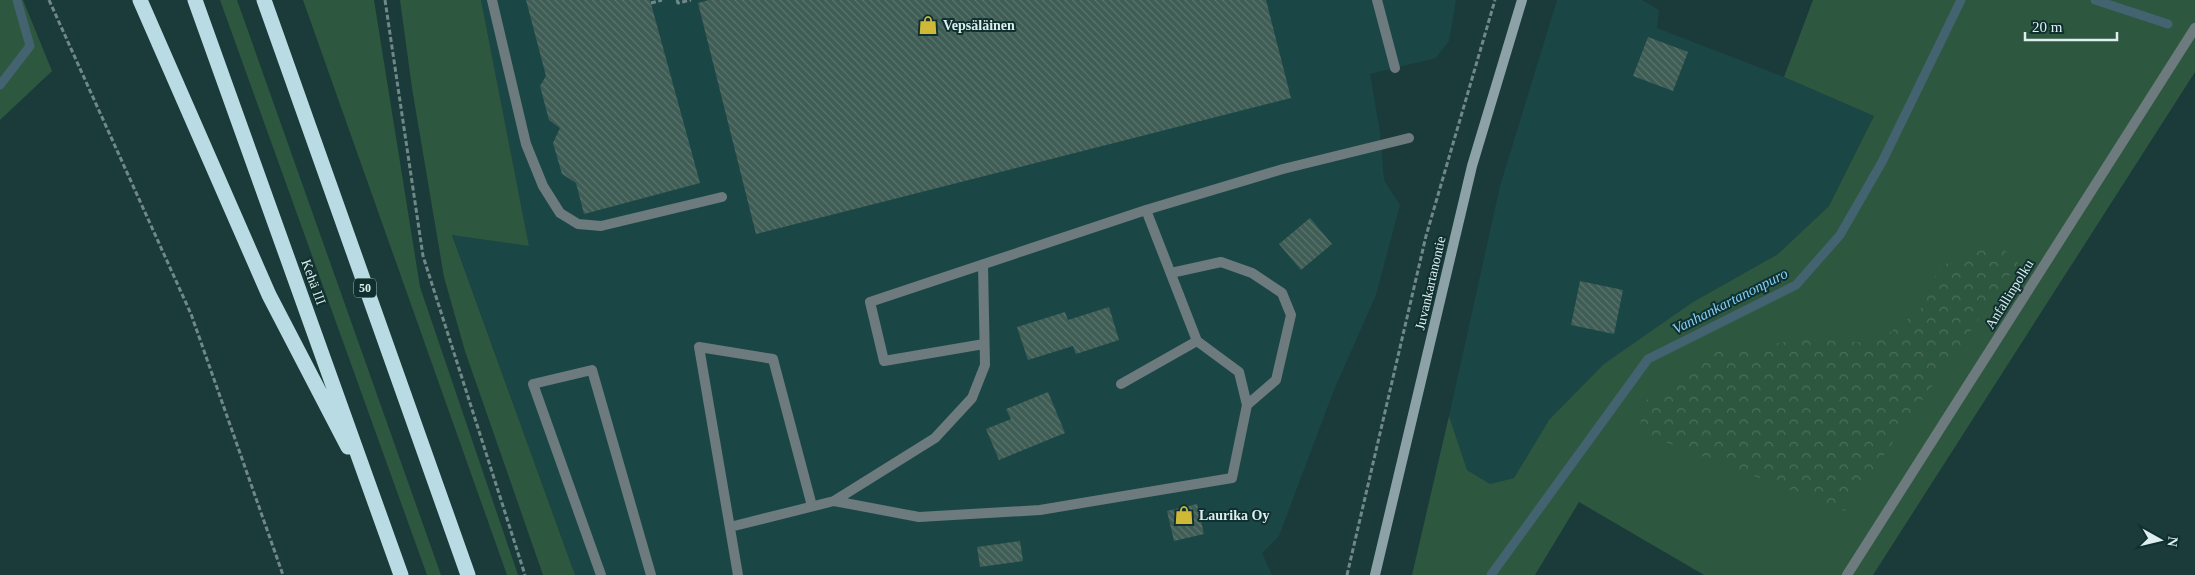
<svg xmlns="http://www.w3.org/2000/svg" width="2195" height="575" viewBox="0 0 2195 575" font-family="Georgia,serif">
  <style>
    .built { fill: #1b4646 }
    .grass { fill: #2e573f }
    .forest { fill: url(#forest-crowns) }
    .lines { fill: none; stroke-linecap: round; stroke-linejoin: round }
    .stream { stroke: #436370; stroke-width: 9 }
    .building { fill: url(#building-back-hatch) }
    .path { stroke: #708888; stroke-width: 3; stroke-dasharray: 5 2.5; stroke-linecap: butt }
    .lane { stroke: #6d7a7e; stroke-width: 10 }
    .street { stroke: #6d7a7e; stroke-width: 10 }
    .secondary { stroke: #8ca2a7; stroke-width: 10 }
    .highway { stroke: #b9dbe3; stroke-width: 15 }
    .labels { text-anchor: middle; stroke-width: 4; stroke-linejoin: round; paint-order: stroke }
    .shield { fill: #103030; stroke: #a0b5b5; stroke-width: 1 }
    .shield-label { font-size: 12px; font-weight: bold; fill: #dee }
    .poi-label { font-size: 14px; font-weight: bold; fill: #dee; stroke: #103030; text-anchor: start }
    .street-label { font-size: 14px; fill: #dee; stroke: #103030 }
    .water-label { font-size: 15px; font-style: italic; fill: #83d0f8; stroke: #103030 }
  </style>
  <defs>
    <pattern id="forest-crowns" width="20" height="18" patternUnits="userSpaceOnUse" patternTransform="scale(1.25)"><rect width="20" height="18" fill="#2e573f"/><path d="M2 6a3 3 0 1 1 6 0M12 15a3 3 0 1 1 6 0" fill="none" stroke="#4c6f5b"/></pattern>
    <pattern id="building-back-hatch" width="6" height="6" patternUnits="userSpaceOnUse" patternTransform="scale(1.25)"><rect width="6" height="6" fill="#3f5d55"/><path d="M-1 5l2 2M0 0l6 6M5-1l2 2" fill="none" stroke="#5a756e"/></pattern>
  </defs>
  <rect width="100%" height="100%" fill="#1b3a3a"/>
  <path class="built" d="M481,0H1456L1449,41L1436,58L1370,74L1380,132L1384,180L1400,205L1376,295L1334,390L1279,536L1262,553L1272,575H575L452,234L529,246Z
    M1557,0H1642L1659,10L1657,28L1784,77L1874,116L1829,206L1778,254L1693,302L1549,420L1514,478L1490,484L1467,470L1449,416L1500,186Z"/>
  <path class="grass" d="M0,0H23L52,71L0,120Z
    M220,0H237L441,575H427Z
    M303,0H374L420,287L518,575H507Z
    M400,0H481L529,246L452,235L575,575H543L465,351L444,277L412,88Z
    M1813,0H2195V72L1873,575H1704L1579,502L1535,575H1412L1449,416L1467,470L1490,484L1514,478L1549,420L1604,364L1693,302L1778,254L1829,206L1874,116L1784,77Z"/>
  <path class="forest" d="M1998,244L2018,263L1845,511L1639,432L1644,402L1711,353L1805,339L1876,343L1920,310L1940,266Z"/>
  <g class="lines">
    <path class="stream" d="M2095,0L2168,24
      M0,85L30,46L17,0
      M1491,575L1648,359L1796,285L1840,235L1882,162L1961,0"/>
  </g>
  <path class="building" d="M526,0H650L700,183L584,214L576,183L562,174L553,143L560,128L549,120L540,86L546,76Z
    M709,0H1266L1291,98L756,234L698,3Z
    M1648,37L1688,52L1673,91L1633,76Z
    M1310,218L1332,244L1301,270L1279,244Z
    M1580,281L1623,290L1614,334L1571,325Z
    M1109,307L1119,340L1076,354L1073,346L1028,360L1017,327L1065,312L1068,320Z
    M1048,392L1065,433L999,460L986,429L1011,419L1006,409Z
    M1197,504L1204,534L1174,541L1167,511Z
    M1020,541L1023,561L980,567L977,547Z"/>
  <g class="lines">
    <path class="path" d="M49,0L191,314L283,575
      M385,0L423,256L525,575
      M677,0L678,3L691,0
      M651,3L662,0
      M1347,575L1426,236L1495,0"/>
    <path class="lane" d="M492,0L526,144L543,186L560,213L578,224L601,226L722,197
      M1377,0L1395,68
      M1171,273L1221,262L1252,273L1282,293L1291,315L1276,380L1247,405
      M984,344L884,361L870,302L1146,210L1283,169L1409,138
      M1121,384L1197,341
      M834,501L919,517L1040,510L1232,478L1247,405L1239,372L1197,341L1146,210
      M730,527L834,501L935,438L972,398L985,365L983,265
      M601,575L533,384L592,370L651,575
      M738,575L699,347L773,359L812,506"/>
    <path class="street" d="M1847,575L2195,28"/>
    <path class="secondary" d="M1375,575L1472,166L1522,0"/>
    <path class="highway" d="M140,0L269,295L348,447
      M195,0L401,575
      M264,0L468,575"/>
  </g>
  <defs>
    <g id="shop-bare" transform="scale(1.5)"><path d="M-5-2.5h2.3a2.7 3.5 0 0 1 5.4 0H5L5.5 6h-11ZM-1.5-2.5h3a1.5 2.3 0 0 0-3 0Z" fill="#cfb837" stroke="#103030" stroke-width="2.5" paint-order="stroke"/></g>
  </defs>
  <g fill-rule="evenodd">
    <use href="#shop-bare" x="928" y="25"/>
    <use href="#shop-bare" x="1184" y="515"/>
  </g>
  <g class="labels">
    <rect class="shield" x="354" y="278.5" width="22" height="19" rx="4"/>
    <g class="shield-label">
      <text x="365" y="292">50</text>
    </g>
    <g class="poi-label">
      <text x="943" y="30">Vepsäläinen</text>
      <text x="1199" y="520">Laurika Oy</text>
    </g>
    <g class="street-label">
      <text transform="translate(314 282) rotate(70)" y="5">Kehä III</text>
      <text transform="translate(1430 283) rotate(-77)" y="5">Juvankartanontie</text>
      <text transform="translate(2009 294) rotate(-58)" y="5">Anfallinpolku</text>
    </g>
    <g class="water-label">
      <text transform="translate(1730 301) rotate(-27)" y="5">Vanhankartanonpuro</text>
    </g>
  </g>
  <g transform="translate(2160 540) rotate(98)" stroke="#103030" stroke-width="4" paint-order="stroke">
  <path d="M0-4L9 19L0 12L-9 19Z" fill="#ddeeee"/>
  <text y="-8" font-size="14" font-weight="bold" text-anchor="middle" fill="#ddeeee">N</text>
  </g>
  <path d="M2025 32v8h92v-8" fill="none" stroke="#ddeeee" stroke-width="2.5"/>
  <text x="2032" y="32" font-size="15" fill="#ddeeee" stroke="#103030" stroke-width="4" paint-order="stroke">20 m</text>
</svg>
